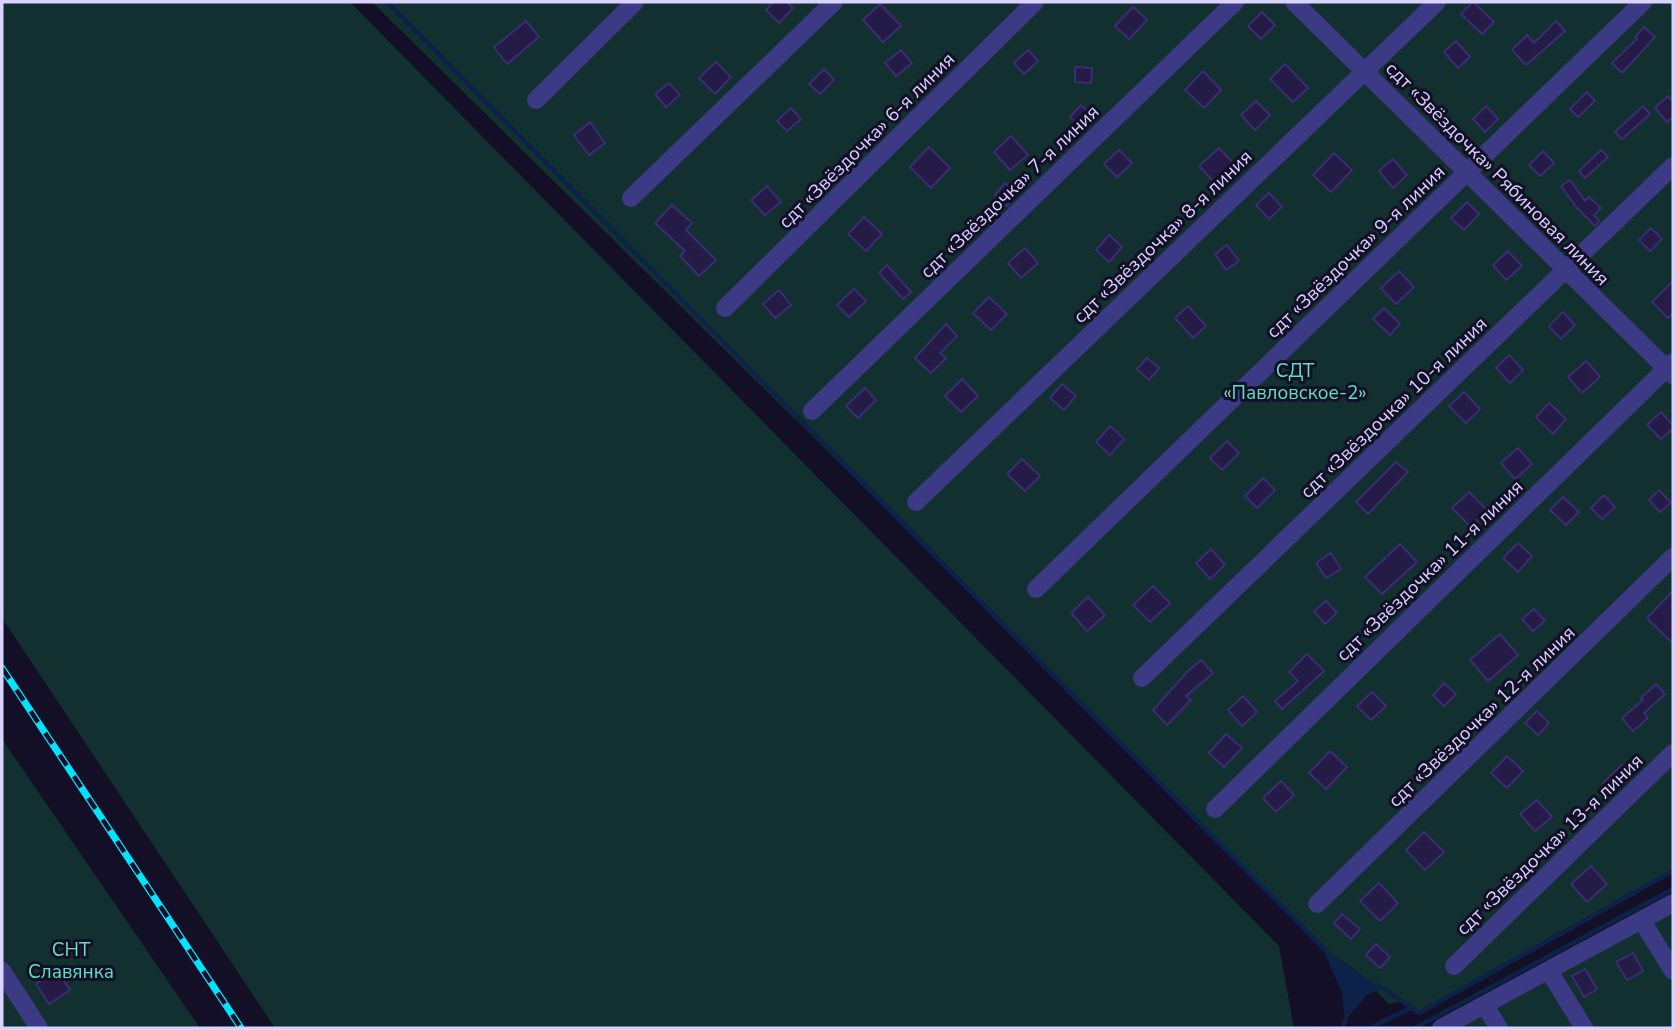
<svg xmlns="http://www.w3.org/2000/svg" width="1675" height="1030" viewBox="0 0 1675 1030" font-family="'Nunito Sans',sans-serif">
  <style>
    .green { fill: #12302f }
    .water { fill: #0c2248 }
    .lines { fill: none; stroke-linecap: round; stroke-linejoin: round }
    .stream { stroke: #0c2248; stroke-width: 4.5 }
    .building { fill: #241b47; stroke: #3b2d73; stroke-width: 2 }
    .minor { stroke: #3d3a85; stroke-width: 18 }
    .rail-casing { stroke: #00e5ff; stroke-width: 7 }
    .rail { stroke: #130f26; stroke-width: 4.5; stroke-dasharray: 13; stroke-linecap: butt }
    .labels { text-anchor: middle; stroke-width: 6; stroke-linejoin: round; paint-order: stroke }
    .street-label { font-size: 19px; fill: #d9d4ff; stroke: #130f26 }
    .park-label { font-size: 19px; fill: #5fe0c0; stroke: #130f26 }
  </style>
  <rect width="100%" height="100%" fill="#130f26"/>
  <path class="green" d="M2,2H350L1279,946L1294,1028H275L2,618Z
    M372,2H1673V871L1419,1013L1401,1001L1389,1004L1355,970L1323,949L938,560Z
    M2,739L200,1028H2Z
    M1673,894V1028H1429Z"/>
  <path class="water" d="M1323,949L1382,989L1367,995L1345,1021L1342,993Z"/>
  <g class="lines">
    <path class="stream" d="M387,2L1327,952
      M1378,985L1419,1013L1673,871
      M1343,1028L1345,1021
      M1370,1028L1411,1008
      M1415,1028L1673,889"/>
  </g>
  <path class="building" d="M773,2H787L793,8L779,23L766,10Z
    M1473,2L1494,22L1482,34L1461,14Z
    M880,4L901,26L883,42L863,20Z
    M1133,7L1147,20L1129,39L1115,26Z
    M1262,12L1275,25L1261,39L1248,26Z
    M526,21L539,37L507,64L494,47Z
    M1556,21L1565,31L1526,65L1512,50L1527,35L1534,43Z
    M1644,27L1655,37L1622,73L1612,63L1637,39L1635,37Z
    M1456,41L1470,57L1458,68L1444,52Z
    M901,50L912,63L896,76L885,63Z
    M1028,50L1038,61L1024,74L1014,63Z
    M716,62L731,77L715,94L699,78Z
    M1285,64L1308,88L1293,102L1270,79Z
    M1075,67L1092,68L1091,83L1075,82Z
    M824,69L834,80L820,94L809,84Z
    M1203,71L1221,90L1204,108L1185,90Z
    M669,83L680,95L666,107L655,94Z
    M1587,92L1595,101L1578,117L1570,109Z
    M1668,96L1673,102V117L1667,122L1655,108Z
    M1256,101L1270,115L1255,130L1241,115Z
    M1081,105L1094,117L1083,128L1070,117Z
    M1486,106L1498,119L1485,132L1473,119Z
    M1643,106L1650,114L1622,139L1615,132Z
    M791,108L801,119L787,131L777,121Z
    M590,122L605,143L589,155L574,135Z
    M1011,136L1028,155L1010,170L994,152Z
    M929,147L950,168L931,188L910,167Z
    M1219,148L1235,165L1215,183L1199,166Z
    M1119,150L1132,163L1117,177L1104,164Z
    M1601,150L1608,157L1585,178L1579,171Z
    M1543,151L1554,163L1540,176L1529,165Z
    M1334,153L1352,170L1331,192L1313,175Z
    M1393,159L1407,175L1393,188L1379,171Z
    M1570,180L1585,201L1589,197L1601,208L1594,215L1599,221L1595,226L1577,208L1561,186Z
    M1005,183L1017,194L1007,206L995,195Z
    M767,186L781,202L765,215L751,200Z
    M1269,193L1282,207L1269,219L1256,205Z
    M1467,202L1479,214L1464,230L1451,218Z
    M672,205L692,223L686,230L716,260L699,276L680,256L685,251L655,223Z
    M864,217L882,234L866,251L848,234Z
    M1651,228L1662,239L1650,251L1639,240Z
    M1109,235L1122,247L1109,262L1096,250Z
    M1227,245L1239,261L1226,270L1215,254Z
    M1025,248L1038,263L1021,278L1008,263Z
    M1508,251L1522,266L1506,280L1493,265Z
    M887,265L911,292L903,299L879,273Z
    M1399,271L1414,287L1396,304L1381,288Z
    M1673,281V313L1668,318L1652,302Z
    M854,289L866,301L849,317L837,305Z
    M779,290L791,305L775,318L763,304Z
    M989,297L1007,314L991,330L973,313Z
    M1188,306L1206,326L1193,338L1175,318Z
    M1384,308L1400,324L1390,335L1373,319Z
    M1563,312L1575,325L1561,339L1549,326Z
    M946,324L957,336L940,353L946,358L931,373L915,358Z
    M1509,355L1523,370L1510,383L1496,368Z
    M1147,358L1159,368L1149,380L1137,369Z
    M1586,361L1600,377L1582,393L1568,377Z
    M962,379L978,396L961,412L945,396Z
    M1062,384L1076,396L1064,410L1050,398Z
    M865,388L876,400L858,418L846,406Z
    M1464,392L1480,409L1466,423L1449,406Z
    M1549,403L1566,419L1553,434L1536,417Z
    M1661,412L1673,425V428L1661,439L1647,425Z
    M1110,426L1124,439L1110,455L1096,442Z
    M1227,441L1239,453L1222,470L1210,458Z
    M1518,448L1532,464L1515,479L1501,463Z
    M1022,459L1040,476L1025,491L1007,474Z
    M1396,462L1408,472L1368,514L1356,502Z
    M1263,478L1275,490L1257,508L1245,496Z
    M1659,490L1671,503L1660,512L1649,500Z
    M1469,492L1487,510L1471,527L1452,508Z
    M1604,495L1615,507L1602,519L1591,508Z
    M1563,497L1579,512L1566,525L1550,510Z
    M1518,543L1532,556L1518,572L1503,558Z
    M1400,544L1417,562L1382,594L1365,577Z
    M1211,549L1225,565L1210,579L1196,563Z
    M1331,553L1341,569L1326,578L1316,563Z
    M1153,586L1170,603L1150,622L1133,605Z
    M1673,591V644L1647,618Z
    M1088,597L1105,615L1087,631L1071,613Z
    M1326,601L1337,613L1325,624L1314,611Z
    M1534,609L1545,621L1533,631L1522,619Z
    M1500,634L1518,655L1488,681L1470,660Z
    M1307,654L1324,671L1282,709L1275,701L1298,681L1289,672Z
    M1201,660L1213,673L1186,696L1191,700L1167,725L1153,710L1186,673Z
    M1444,683L1456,694L1444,706L1433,695Z
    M1656,684L1665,694L1644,713L1648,718L1633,731L1622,718L1643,700L1641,698Z
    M1372,692L1386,706L1371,720L1357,706Z
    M1243,696L1257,712L1242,726L1228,710Z
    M1537,711L1549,723L1538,735L1525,723Z
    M1226,734L1242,748L1224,767L1209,753Z
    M1330,751L1347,767L1326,789L1309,773Z
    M1507,756L1523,771L1507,788L1491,773Z
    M1622,765L1632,775L1612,793L1603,783Z
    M1281,781L1294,795L1276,812L1263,798Z
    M1537,800L1552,817L1535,831L1520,814Z
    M1424,832L1444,852L1425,870L1406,850Z
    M1591,866L1607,884L1587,902L1571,884Z
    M1379,883L1398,903L1380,921L1360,901Z
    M1342,914L1360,929L1351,939L1334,923Z
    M1376,944L1390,957L1380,968L1366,955Z
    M1633,953L1643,971L1627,980L1616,962Z
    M1585,969L1597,989L1584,997L1572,976Z
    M57,970L70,990L49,1004L36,984Z"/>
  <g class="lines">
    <path class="minor" d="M1294,2L1673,375
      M536,100L635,2
      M631,198L834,2
      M725,308L1035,2
      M812,411L1235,2
      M916,502L1437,2
      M1036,589L1643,2
      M1142,678L1673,166
      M1215,809L1673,362
      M1317,904L1673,557
      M1642,921L1673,971
      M1454,966L1673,753
      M2,971L39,1028
      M1549,971L1584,1028
      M1485,1006L1499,1028
      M1441,1028L1673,903"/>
    <g class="rail-casing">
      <path id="rail" d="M2,668L241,1028"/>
    </g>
    <use href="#rail" class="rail"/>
  </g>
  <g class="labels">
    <g class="street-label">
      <text transform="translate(866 140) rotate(-45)" y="7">сдт «Звёздочка» 6-я линия</text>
      <text transform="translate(1498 173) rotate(45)" y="7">сдт «Звёздочка» Рябиновая линия</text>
      <text transform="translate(1009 191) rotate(-44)" y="7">сдт «Звёздочка» 7-я линия</text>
      <text transform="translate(1162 236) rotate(-44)" y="7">сдт «Звёздочка» 8-я линия</text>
      <text transform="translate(1355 251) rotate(-44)" y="7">сдт «Звёздочка» 9-я линия</text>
      <text transform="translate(1393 407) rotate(-44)" y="7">сдт «Звёздочка» 10-я линия</text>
      <text transform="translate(1429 570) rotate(-44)" y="7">сдт «Звёздочка» 11-я линия</text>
      <text transform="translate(1481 716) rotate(-44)" y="7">сдт «Звёздочка» 12-я линия</text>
      <text transform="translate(1549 844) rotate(-44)" y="7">сдт «Звёздочка» 13-я линия</text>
    </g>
    <g class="park-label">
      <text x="1295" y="377">СДТ<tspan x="1295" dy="22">«Павловское-2»</tspan></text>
      <text x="71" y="956">СНТ<tspan x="71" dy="22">Славянка</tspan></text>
    </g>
  </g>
  <rect width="1675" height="1030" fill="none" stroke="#d9d4ff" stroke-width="7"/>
</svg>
